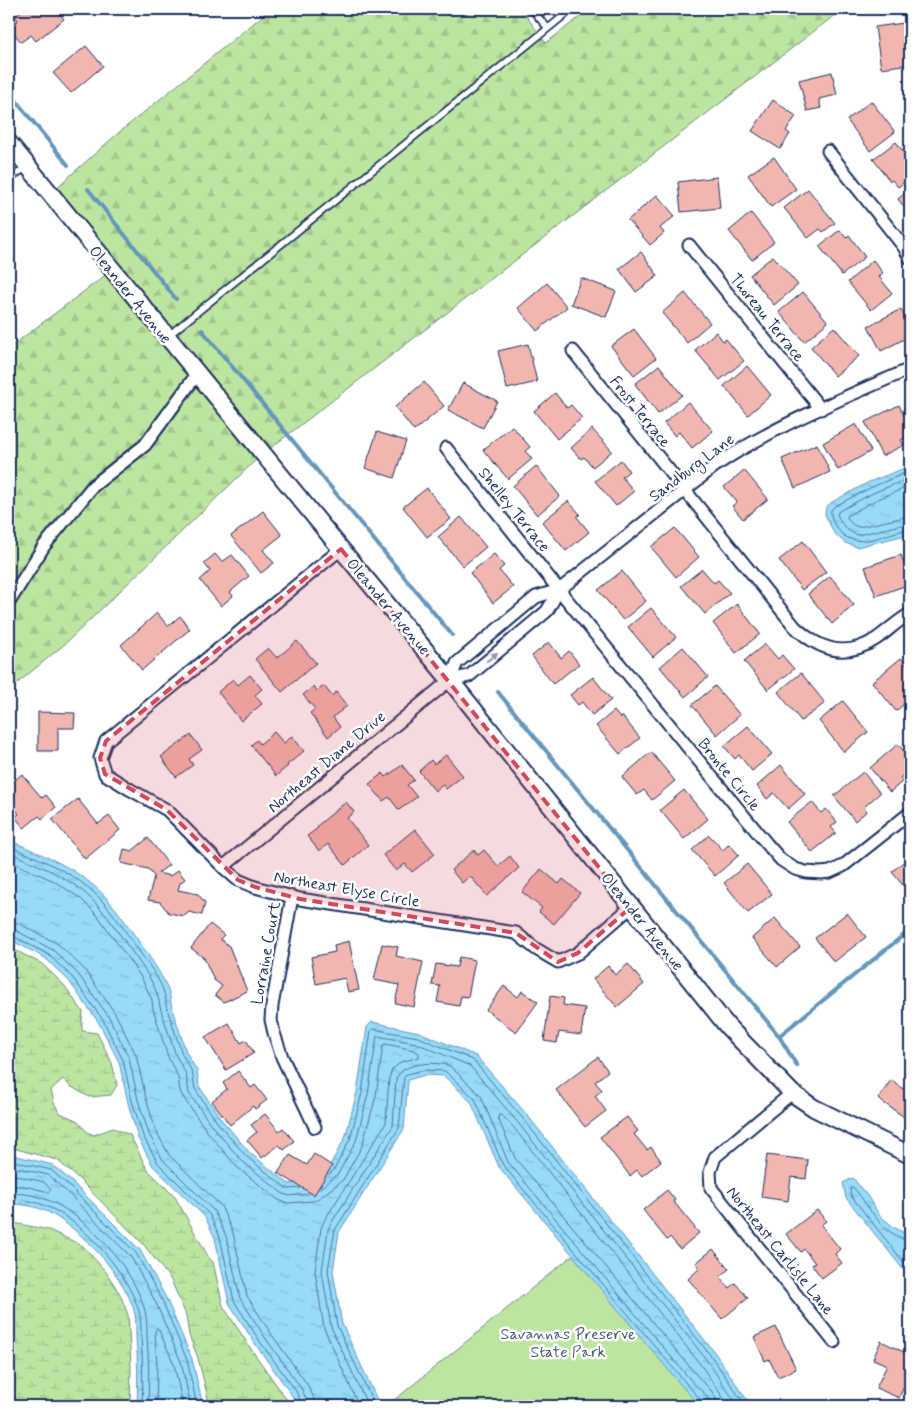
<svg xmlns="http://www.w3.org/2000/svg" width="919" height="1415" viewBox="0 0 919 1415" font-family="Mynerve,sans-serif">
  <style>
    .forest { fill: url(#forest-firs); stroke: #6c8a80 }
    .wetland { fill: url(#wetland-marsh); stroke: #6c8a80 }
    .park { fill: #bde5a1; stroke: #6c8a80 }
    .water { fill: url(#water-ripples); stroke: #6596bb }
    .lines { fill: none; stroke-linecap: round; stroke-linejoin: round }
    .shore { stroke: #4d749c; stroke-width: 1 }
    .stream { stroke: #6596bb; stroke-width: 4 }
    .building { fill: #f2b6b0; stroke: #1b2f5e }
    .lane-casing { stroke: #1b2f5e; stroke-width: 9 }
    .street-casing { stroke: #1b2f5e; stroke-width: 15 }
    .secondary-casing { stroke: #1b2f5e; stroke-width: 20 }
    .lane { stroke: #fff; stroke-width: 5.5 }
    .street { stroke: #fff; stroke-width: 11 }
    .secondary { stroke: #fff; stroke-width: 16 }
    .oneway { fill: #8d97ae }
    .marked { fill: #d1495b; fill-opacity: 0.2; stroke: #d1495b; stroke-width: 4; stroke-dasharray: 10 6; stroke-linejoin: round }
    .labels { text-anchor: middle; stroke-width: 5; stroke-linejoin: round; paint-order: stroke }
    .street-label { font-size: 16px; fill: #1b2f5e; stroke: #fff }
    .park-label { font-size: 16px; fill: #445c6f; stroke: #fff }
  </style>
  <defs>
    <pattern id="forest-firs" width="22" height="20" patternUnits="userSpaceOnUse" patternTransform="scale(1.25)"><rect width="22" height="20" fill="#bde5a1"/><path d="M5 1l3.5 6h-7zM16 11l3.5 6h-7z" fill="#a2c58d"/></pattern>
    <pattern id="wetland-marsh" width="20" height="14" patternUnits="userSpaceOnUse" patternTransform="scale(1.25)"><rect width="20" height="14" fill="#bde5a1"/><path d="M1 5h8M5 5V1M11 12h8M15 12V8" fill="none" stroke="#a2c58d"/></pattern>
    <pattern id="water-ripples" width="26" height="14" patternUnits="userSpaceOnUse" patternTransform="scale(1.25)"><rect width="26" height="14" fill="#97dbf9"/><path d="M2 4q2-2 4 0t4 0M15 11q2-2 4 0t4 0" fill="none" stroke="#82bcd8"/></pattern>
  </defs>
  <rect width="100%" height="100%" fill="#fff"/>
  <filter id="ink" filterUnits="userSpaceOnUse"><feTurbulence type="fractalNoise" baseFrequency=".02" numOctaves="2"/><feDisplacementMap in="SourceGraphic" scale="10" xChannelSelector="R" yChannelSelector="G"/><feConvolveMatrix kernelMatrix="1 2 1 2 8 2 1 2 1" color-interpolation-filters="sRGB"/></filter>
  <g filter="url(#ink)">
    <path class="forest" d="M271,9H521L546,43L590,9H843L268,450L55,189L116,135Z
      M107,274L188,374L140,439L87,481L38,541L9,588V348Z
      M198,386L258,458L66,643L9,690V616L50,550L98,491L151,449Z"/>
    <path class="wetland" d="M9,947L42,964L64,985L83,1012L82,1020V1031L97,1033L112,1063L117,1085L111,1095L89,1097L70,1086L63,1079L51,1090L54,1103L60,1113L78,1121L87,1132L94,1135L113,1128L130,1135L147,1169L175,1197L209,1258L213,1262L223,1306L251,1349L285,1397L290,1406H210L198,1358L189,1335L186,1315L171,1280L144,1245L78,1178L57,1160L9,1147Z
      M9,1222L49,1230L83,1246L106,1272L120,1294L128,1315L131,1367L130,1406H9Z"/>
    <path class="park" d="M578,1251L703,1406H387Z"/>
    <path class="water" d="M910,466V534L857,547L845,543L834,533L825,515L826,507L832,502L869,482Z
      M9,840C38,853 68,864 93,885C115,903 130,930 147,953C156,967 171,988 171,1004L186,1052L197,1071L199,1086L221,1119L250,1153L289,1184L309,1182L329,1167L345,1138L357,1092L367,1027L372,1022L419,1032L476,1056L528,1116L715,1353L750,1404L754,1406H700L686,1391L499,1167L471,1102L444,1076L425,1075L408,1080L404,1129L339,1232L333,1271L342,1324L380,1406H298L291,1394L256,1345L229,1303L215,1238L205,1217L153,1166L138,1138L128,1103L119,1062L99,1023L69,981L45,958L9,939Z
      M9,1154L53,1165L73,1183L140,1250L166,1298L192,1359L203,1406H137C138,1383 138,1360 136,1337C136,1330 136,1321 135,1314C126,1276 80,1228 46,1211C34,1206 22,1204 9,1204Z
      M853,1178L868,1197L880,1216L895,1228L910,1236V1278L846,1198L843,1183Z"/>
    <g class="lines">
      <path class="shore" d="M910,471L872,487L835,506L831,510C830,516 833,523 837,528C854,554 886,532 910,529
        M910,478L875,492L839,511L837,514C841,524 847,532 858,535L910,523
        M910,486L878,499L848,515L847,517C849,522 853,526 859,527L910,516
        M9,846C37,858 66,869 90,889C110,906 124,930 139,951C150,967 166,986 166,1005L182,1054L192,1072L195,1089L217,1122L246,1156L286,1188L289,1189L301,1188
        M9,852C35,864 63,874 86,894C105,910 118,933 133,953C144,969 158,987 160,1007L176,1056L186,1074L189,1093L212,1126L242,1161L282,1193L289,1196L309,1194
        M9,861L54,881L81,899L98,916L141,977L152,1000L153,1009L168,1057L178,1077L180,1091L183,1097L206,1130L236,1166L277,1199L283,1202L289,1203L313,1201L319,1198L343,1180L362,1146L376,1096L383,1045L386,1044L414,1050L419,1053V1057L401,1062L392,1070L389,1078L386,1123L324,1221L321,1228L315,1271L324,1328L359,1406
        M9,922L18,923L58,944L84,969L115,1013L136,1055L146,1098L156,1131L169,1155L221,1206L233,1233L247,1296L272,1335L307,1384L314,1398L316,1406
        M9,929L15,930L53,950L78,974L109,1017L129,1058L138,1100L149,1134L163,1160L214,1211L226,1236L240,1298L266,1339L301,1388L307,1401L308,1406
        M9,935L13,936L49,955L73,978L103,1020L123,1060L132,1101L143,1136L158,1163L209,1214L220,1237L234,1301L261,1343L296,1391L301,1402L302,1406
        M9,1160L51,1170L70,1187L136,1253L162,1300L187,1360L197,1406
        M9,1166L48,1175L66,1191L131,1257L156,1303L181,1362L191,1406
        M9,1174L44,1182L51,1190L49,1192L25,1186H9
        M329,1174L334,1170L350,1139L362,1093L371,1030L372,1029L418,1037L473,1060L524,1120L711,1356L746,1406
        M320,1188L338,1174L356,1141L368,1094L377,1036L416,1043L470,1066L519,1124L706,1359L738,1406
        M9,1193C23,1193 37,1195 50,1201C89,1218 134,1269 145,1311C147,1319 147,1329 147,1337C149,1360 149,1383 148,1406
        M9,1199C22,1199 34,1201 46,1206C83,1221 128,1273 139,1311C141,1320 141,1329 141,1338C143,1361 143,1383 142,1406
        M910,1240C883,1237 869,1206 854,1188H850L851,1196L910,1270
        M156,1406L157,1367L155,1331L157,1328L159,1330L174,1364L183,1406
        M368,1406L331,1327L322,1271L328,1230L330,1225L393,1126L396,1079C402,1062 435,1061 450,1066L481,1096L508,1162L694,1384C701,1390 709,1396 710,1406
        M375,1406L337,1326L328,1270L335,1230L399,1128L404,1077L407,1074L424,1070L445,1071L475,1099L503,1165L690,1388L702,1401L703,1406
        M717,1406C717,1394 708,1387 700,1379L515,1158L498,1118L499,1115H502L514,1128L700,1364L729,1406"/>
      <path class="stream" d="M9,92L68,165
        M88,189L176,299
        M202,330L452,635
        M498,692L779,1036L797,1066
        M779,1036L910,930"/>
    </g>
    <path class="building" d="M24,9H56L64,19L36,41L31,35L21,42L9,27L18,20L15,16Z
      M904,23L910,64L881,68L875,27Z
      M86,46L103,66L71,93L53,73Z
      M832,72L837,95L819,99L821,108L807,111L799,80Z
      M773,100L796,116L786,131L790,134L780,149L752,131Z
      M871,101L895,132L870,151L847,120Z
      M896,142L910,160V178L898,187L892,180L890,181L873,159Z
      M774,157L796,189L771,207L748,175Z
      M717,177L720,208L681,212L678,182Z
      M808,189L835,223L823,232L820,229L808,238L784,208Z
      M910,189V209L907,211L898,199Z
      M657,195L675,216L660,228L664,233L650,245L628,220Z
      M751,213L774,242L752,260L729,231Z
      M840,230L846,238L849,235L865,257L842,275L819,246Z
      M641,252L658,276L636,292L619,269Z
      M773,256L798,285L774,305L750,275Z
      M873,260L883,273L879,277L892,293L871,310L848,282Z
      M581,278L616,291L606,317L571,304Z
      M547,283L567,307L537,331L518,308Z
      M803,292L828,322L804,342L779,312Z
      M685,293L710,323L687,343L662,313Z
      M901,309L910,328V336L881,351L868,326Z
      M834,327L859,356L835,376L811,347Z
      M634,329L656,358L634,375L611,346Z
      M716,332L723,341L726,339L744,361L720,380L695,350Z
      M528,344L537,382L507,389L498,351Z
      M659,365L682,395L658,414L635,384Z
      M747,366L771,395L748,415L724,386Z
      M424,382L444,406L414,431L395,407Z
      M463,383L497,401L483,428L448,410Z
      M555,393L567,408L571,405L582,418L557,439L534,411Z
      M688,402L713,431L692,448L679,432L675,436L664,423Z
      M899,405L910,427V435L901,440L904,445L882,456L865,422Z
      M856,424L871,451L838,470L823,443Z
      M512,426L530,447L525,451L532,459L508,479L483,450Z
      M592,429L612,451L593,467L584,457L581,459L571,448Z
      M377,432L406,441L394,478L365,468Z
      M817,444L830,472L795,488L782,459Z
      M621,460L629,471L622,477L634,491L616,506L595,481Z
      M536,466L560,496L537,515L513,486Z
      M744,470L768,499L743,519L732,506L737,502L724,487Z
      M427,488L451,519L427,537L403,507Z
      M568,501L580,514L577,517L589,532L566,551L542,522Z
      M263,511L282,535L263,550L274,563L261,573L231,536Z
      M461,517L486,547L463,566L438,537Z
      M675,528L699,557L676,577L651,547Z
      M803,541L826,572L802,590L779,560Z
      M215,554L222,562L232,555L249,576L230,592L233,596L221,606L200,580L210,571L204,563Z
      M494,554L504,566L499,570L513,587L493,603L470,573Z
      M901,555L910,581V584L876,596L865,567Z
      M702,569L714,583L718,580L730,593L705,614L681,586Z
      M622,571L646,601L623,620L598,590Z
      M830,576L854,605L832,624L808,594Z
      M737,604L760,634L736,653L713,623Z
      M651,608L676,637L653,657L628,627Z
      M157,613L168,626L180,616L190,629L142,670L121,645Z
      M297,641L316,663L282,692L255,659L268,648L277,658Z
      M549,642L561,658L569,651L579,664L553,684L532,656Z
      M765,644L778,659L782,655L794,669L768,690L744,661Z
      M683,647L708,677L685,697L660,667Z
      M901,658L910,670V699L896,711L872,682Z
      M801,673L825,703L801,721L778,692Z
      M250,675L262,689L255,695L262,704L241,721L218,692L233,679L238,685Z
      M593,677L611,700L592,715L582,702L578,705L570,695Z
      M314,686L317,691L324,686L332,696L336,692L347,706L333,717L340,727L328,737L310,713L315,709L303,695Z
      M715,686L740,715L717,735L692,705Z
      M843,701L868,732L844,752L819,721Z
      M614,711L620,718L622,716L640,738L620,754L596,726Z
      M38,712L75,713L74,728H58V751H38Z
      M748,726L772,754L752,771L739,755L735,759L724,746Z
      M274,732L284,743L292,736L304,751L287,765L288,766L276,776L251,745L257,740L260,744Z
      M191,735L202,750L189,759L193,765L176,777L161,757Z
      M898,744L910,759V769L900,778L903,781L890,792L870,768Z
      M651,752L675,781L652,800L644,790L637,795L622,777Z
      M446,755L463,776L446,789L443,785L435,791L419,771L431,760L434,764Z
      M402,765L414,780L407,785L417,797L399,810L389,797L383,801L369,784L383,773L386,777Z
      M781,765L805,794L788,809L774,793L767,799L757,786Z
      M863,772L880,793L864,807L867,811L855,821L834,796Z
      M22,774L42,798L46,795L56,807L42,819L39,816L24,828L15,817L19,814L9,801V785Z
      M684,790L708,819L684,839L660,810Z
      M78,799L98,824L109,816L120,830L85,859L52,819Z
      M346,802L354,812L347,818L368,845L345,865L328,844L319,851L307,836L318,828L317,826Z
      M812,802L821,813L826,809L837,822L831,827L836,833L812,852L787,822Z
      M415,829L435,854L412,872L405,864L396,871L383,855Z
      M709,835L723,850L729,844L739,855L715,876L692,850Z
      M148,838L169,865L158,873L170,876L178,870L185,879L180,883L178,890L198,894L205,903L202,915L189,912L184,916L169,913L160,902L148,900L154,876L148,869L121,863L124,849L132,851Z
      M474,850L478,855L484,850L498,866L510,856L519,868L487,896L470,876L462,883L451,870Z
      M910,856V894L892,872Z
      M747,864L772,894L748,913L724,883Z
      M541,869L559,884L563,879L580,893L554,924L539,912L542,908L522,892Z
      M847,913L866,937L834,962L815,938Z
      M775,918L800,947L777,967L752,938Z
      M210,924L224,935L220,939L229,946L247,991L224,1002L215,995L222,986L214,980L204,958L191,948Z
      M349,941L359,990L348,992L345,978L316,984L311,957L335,952L334,945Z
      M382,944L398,947L396,956L423,962L414,1007L395,1003L399,985L374,980Z
      M459,957L475,960L468,997L461,996L459,1006L437,1002L440,986L432,985L436,964L457,967Z
      M628,964L644,984L617,1007L593,979L608,966L615,975Z
      M504,986L518,997L522,991L538,1002L516,1032L486,1010Z
      M550,996L564,998L563,1005L585,1008L581,1035L559,1032L557,1043L544,1041Z
      M229,1023L241,1043L246,1040L254,1053L226,1070L205,1037Z
      M598,1057L608,1071L595,1082L602,1090L595,1096L606,1111L585,1127L556,1090Z
      M238,1071L251,1088L255,1085L267,1100L255,1109L253,1106L230,1125L212,1101L227,1089L223,1083Z
      M891,1080L908,1092L910,1089V1121L878,1099Z
      M265,1114L279,1131L283,1128L294,1141L284,1150L279,1145L262,1158L247,1140L257,1132L251,1125Z
      M627,1117L638,1131L634,1134L647,1150L651,1147L661,1161L642,1176L637,1170L630,1176L600,1137Z
      M314,1154L332,1166L314,1195L278,1173L290,1155L307,1165Z
      M767,1155L808,1160L806,1179L791,1177L788,1201L761,1197Z
      M667,1190L675,1200L673,1201L699,1233L680,1249L670,1237L667,1240L643,1210Z
      M817,1210L826,1221L821,1225L840,1249L835,1254L842,1263L822,1278L812,1265L815,1263L804,1249L801,1252L786,1234Z
      M713,1249L729,1269L720,1277L729,1288L735,1283L748,1298L722,1319L688,1279L700,1268L696,1263Z
      M776,1327L796,1369L778,1377L769,1359L765,1361L754,1337Z
      M881,1341L910,1355V1373L899,1398L876,1388L887,1365L873,1359Z"/>
    <g class="lines">
      <g class="lane-casing">
        <path id="lane" d="M531,9L548,28
          M9,180L26,167
          M169,335L572,9"/>
      </g>
      <g class="street-casing">
        <path id="street" d="M828,151L904,247L910,258
          M689,245L821,409
          M573,351L795,627C819,650 846,659 876,639C888,631 897,621 910,614
          M446,448L559,590L767,844L781,860L795,869L806,872L821,873L830,872L843,866L910,813
          M341,549L106,741L100,758L105,774L131,790L167,810L223,867L238,880L255,887L300,899L516,933L536,949L558,962L578,953L631,907
          M9,602L44,546L93,486L145,445L197,374
          M450,680L469,676L547,611L559,590
          M223,867L450,680L457,663L536,597L559,590L715,466C775,425 844,398 910,369
          M292,897L272,1006L271,1020L274,1033L282,1057L315,1127
          M792,1093L715,1157L710,1172L711,1188L834,1342"/>
      </g>
      <g class="secondary-casing">
        <path id="secondary" d="M9,143L341,549L450,680L728,1027L792,1093L814,1108L910,1155"/>
      </g>
      <use href="#lane" class="lane"/>
      <use href="#street" class="street"/>
      <use href="#secondary" class="secondary"/>
    </g>
    <defs><path id="oneway-solid" d="M-6-.8H1V-3.2L6.5 0L1 3.2V.8H-6Z" transform="scale(1.25)"/></defs>
    <use class="oneway" href="#oneway-solid" transform="translate(492 657) rotate(-40)"/>
  </g>
  <path class="marked" d="M341,549L631,907L578,953L558,962L516,933L300,899L255,887L238,880L167,810L105,774L100,758L106,741Z"/>
  <g class="labels">
    <g class="street-label">
      <text transform="translate(131 294) rotate(51)" y="6">Oleander Avenue</text>
      <text transform="translate(768 317) rotate(51)" y="6">Thoreau Terrace</text>
      <text transform="translate(641 411) rotate(51)" y="6">Frost Terrace</text>
      <text transform="translate(691 467) rotate(-37)" y="6">Sandburg Lane</text>
      <text transform="translate(515 509) rotate(51)" y="6">Shelley Terrace</text>
      <text transform="translate(389 606) rotate(50)" y="6">Oleander Avenue</text>
      <text transform="translate(326 761) rotate(-40)" y="6">Northeast Diane Drive</text>
      <text transform="translate(730 774) rotate(51)" y="6">Bronte Circle</text>
      <text transform="translate(347 888) rotate(10)" y="6">Northeast Elyse Circle</text>
      <text transform="translate(643 921) rotate(51)" y="6">Oleander Avenue</text>
      <text transform="translate(265 953) rotate(-80)" y="6">Lorraine Court</text>
      <text transform="translate(781 1250) rotate(51)" y="6">Northeast Carlisle Lane</text>
    </g>
    <g class="park-label">
      <text x="568" y="1339">Savannas Preserve<tspan x="568" dy="18">State Park</tspan></text>
    </g>
  </g>
  <rect width="919" height="1415" fill="none" stroke="#fff" stroke-width="30"/>
  <rect x="15" y="15" width="889" height="1385" fill="none" stroke="#1b2f5e" stroke-width="2" filter="url(#ink)"/>
</svg>
